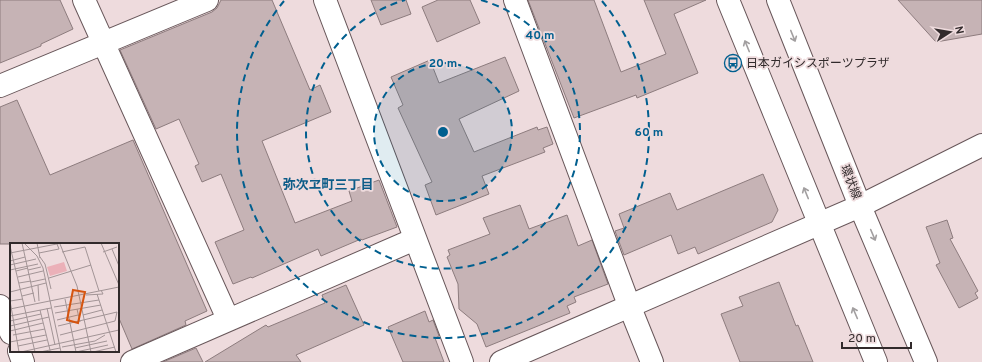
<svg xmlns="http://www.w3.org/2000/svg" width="982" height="362" viewBox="0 0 982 362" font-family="Overpass,'Noto Sans JP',sans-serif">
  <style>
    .building { fill: #c6b3b5; stroke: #8d7c7e }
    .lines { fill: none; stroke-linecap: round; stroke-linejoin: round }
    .street-casing { stroke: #68575a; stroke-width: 24 }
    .secondary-casing { stroke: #68575a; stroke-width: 24 }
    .primary-casing { stroke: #68575a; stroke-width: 24 }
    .street { stroke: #fff; stroke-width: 22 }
    .secondary { stroke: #fff; stroke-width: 22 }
    .primary { stroke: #fff; stroke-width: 22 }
    .oneway { stroke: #a29fa0 }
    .ring { fill: none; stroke: #005f8f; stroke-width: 2; stroke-dasharray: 7 5 }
    .labels { text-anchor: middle; stroke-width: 3.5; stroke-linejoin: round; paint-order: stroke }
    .poi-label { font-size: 12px; fill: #312a2b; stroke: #eedbdd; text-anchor: start }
    .street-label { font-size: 12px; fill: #312a2b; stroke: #eedbdd }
    .neighbourhood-label { font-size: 13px; font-weight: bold; fill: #0d5c88; stroke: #eedbdd }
    .inset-road { fill: none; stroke: #a29496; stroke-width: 1 }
    .view { fill: #d6540f; fill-opacity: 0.15; stroke: #d6540f; stroke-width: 2 }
    .inset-edge { fill: none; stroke: #312a2b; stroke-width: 2 }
    .centre { fill: #005f8f; stroke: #eedbdd; stroke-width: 2 }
    .ring-label { font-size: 12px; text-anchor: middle; font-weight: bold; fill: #005f8f; stroke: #eedbdd; stroke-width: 3.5; stroke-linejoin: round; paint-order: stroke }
  </style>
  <rect width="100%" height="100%" fill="#eedbdd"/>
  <path class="building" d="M0,0H60L73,29L41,44V46L0,63Z
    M221,0H272L310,90L320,85L331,112L262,141L295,223L352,201L349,191L379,180L397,227L362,240L361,239L321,256L318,249L252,278L251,277L233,284L215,242L244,230L221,174L202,182L195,166L199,164L179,119L156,129L120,50L212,12L217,8Z
    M371,0H406L411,14L381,25Z
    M438,0H470L480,23L437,42L422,7Z
    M528,0H594L621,72L666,54L644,0H706L674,14L698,73L637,98L636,95L574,118Z
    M898,0H982V34L936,42Z
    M505,57L519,91L459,119L474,152L537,127L538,130L547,127L553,144L543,148L545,152L482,176L489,194L436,215L425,185L432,182L398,108L403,105L391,77L430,60L439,83Z
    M17,100L50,175L133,140L207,311L185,321L186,325L132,349L118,316V244H0V107Z
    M763,174L778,210L772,222L698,254L695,247L678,254L671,235L624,255L615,231L624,228L619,214L670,193L677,210Z
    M520,205L529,229L567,215L578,246L592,240L608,284L574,297L576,302L567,306L570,313L486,347L477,324L459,309L458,284L447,257L450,255L448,250L490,234L483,218Z
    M947,220L953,238L950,239L978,291L975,293L978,298L959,308L936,265L940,263L926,227Z
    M779,282L796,326L798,325L813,362H740L721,314L743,306L739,297Z
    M346,285L364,325L296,355L301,362H205L266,325L268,327L325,303L322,295Z
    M425,311L429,322L433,320L439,336L435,338L444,362H403L388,327Z
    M196,348L203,362H163Z"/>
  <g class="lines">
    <g class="street-casing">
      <path id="street" d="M84,0L228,319
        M325,0L462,362
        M515,0L629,305L652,362
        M0,86L207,0
        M0,306L11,333
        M19,351L23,362
        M132,362L415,239"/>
    </g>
    <g class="secondary-casing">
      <path id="secondary" d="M501,362L860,206L982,145"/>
    </g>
    <g class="primary-casing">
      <path id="primary" d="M728,0L876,362
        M778,0L860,206L926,362"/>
    </g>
    <use href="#street" class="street"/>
    <use href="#secondary" class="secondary"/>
    <use href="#primary" class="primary"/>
  </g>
  <defs><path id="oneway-shaft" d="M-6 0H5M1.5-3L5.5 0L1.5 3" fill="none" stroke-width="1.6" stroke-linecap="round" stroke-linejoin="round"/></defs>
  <g class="oneway">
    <use href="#oneway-shaft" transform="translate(793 36) rotate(68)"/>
    <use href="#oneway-shaft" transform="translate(747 46) rotate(-112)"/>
    <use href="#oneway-shaft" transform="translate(806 193) rotate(-112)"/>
    <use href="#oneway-shaft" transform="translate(873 235) rotate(67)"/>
    <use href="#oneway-shaft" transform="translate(855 313) rotate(-113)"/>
  </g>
  <circle cx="443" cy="132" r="69" fill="#005f8f" fill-opacity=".12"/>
  <g class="ring">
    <circle cx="443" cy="132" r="69"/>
    <path d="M481 0A137 137 0 1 1 405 0"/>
    <path d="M602 1A206 206 0 1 1 284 1"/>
  </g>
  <defs>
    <g id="bus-ring" transform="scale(0.9)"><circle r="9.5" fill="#eedbdd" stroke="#005f8f" stroke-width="1.5"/><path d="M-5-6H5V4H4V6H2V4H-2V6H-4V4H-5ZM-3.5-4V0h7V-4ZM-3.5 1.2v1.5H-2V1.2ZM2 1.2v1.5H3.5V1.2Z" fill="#005f8f"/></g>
  </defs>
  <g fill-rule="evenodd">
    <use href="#bus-ring" x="733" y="63"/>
  </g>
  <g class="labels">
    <g class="poi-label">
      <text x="746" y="67">日本ガイシスポーツプラザ</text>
    </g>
    <g class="street-label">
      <text transform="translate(851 182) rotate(68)" y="4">環状線</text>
    </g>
    <g class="neighbourhood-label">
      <text x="328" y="189">弥次ヱ町三丁目</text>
    </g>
  </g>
  <g transform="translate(10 243)">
    <rect width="109" height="109" fill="#eedbdd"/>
    <path d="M54,19L57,28L40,33L37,24Z" fill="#ebb0b8"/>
    <path class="inset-road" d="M12,0L25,59M14,0L27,13L33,25L51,109M27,0L30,15M91,0L109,42M50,1L67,43L81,109M0,3L25,109M102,6L109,23M52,9L75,4L89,48M93,9L107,4M0,10L52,0M29,10L49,6L47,1M30,14L35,21L41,46M0,18L15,14M0,22L26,16M0,27L28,21M18,27L31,24M6,28L18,25M8,34L33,28M39,35L81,22M21,39L35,36M9,40L21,38M28,42L29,58M0,49L36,40M87,51L106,109M76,52L93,51L91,47M12,53L24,50M55,56L66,109L98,102M0,58L9,109M0,58L13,56M44,64L89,57M37,65L45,102M0,66L109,44M67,66L70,79M30,67L40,107L50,105M45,70L91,62M73,72L92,67M0,73L41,65M47,77L68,72M0,78L31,71M0,83L39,74M48,83L107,69L105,78L50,92M0,88L33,80M3,92L35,86M0,99L36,92M8,103L37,97M52,104L85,98L95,92M65,105L97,98M11,109L109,87M30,109L40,107V109M83,109L105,104"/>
    <path class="view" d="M63,47L75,49L68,80L57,77Z"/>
    <rect width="109" height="109" class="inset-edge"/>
  </g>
  <circle cx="443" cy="132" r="6" class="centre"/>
  <g class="ring-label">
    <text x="540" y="39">40 m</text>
    <text x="443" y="67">20 m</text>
    <text x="649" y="136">60 m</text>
  </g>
  <g transform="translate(950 32) rotate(78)" stroke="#eedbdd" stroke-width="3" paint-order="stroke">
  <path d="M0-3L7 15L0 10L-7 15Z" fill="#312a2b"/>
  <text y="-6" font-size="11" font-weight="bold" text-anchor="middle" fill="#312a2b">N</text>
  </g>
  <path d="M842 342v6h69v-6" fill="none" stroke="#312a2b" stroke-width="2"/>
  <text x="848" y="342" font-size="12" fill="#312a2b" stroke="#eedbdd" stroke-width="3" paint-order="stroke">20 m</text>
</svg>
